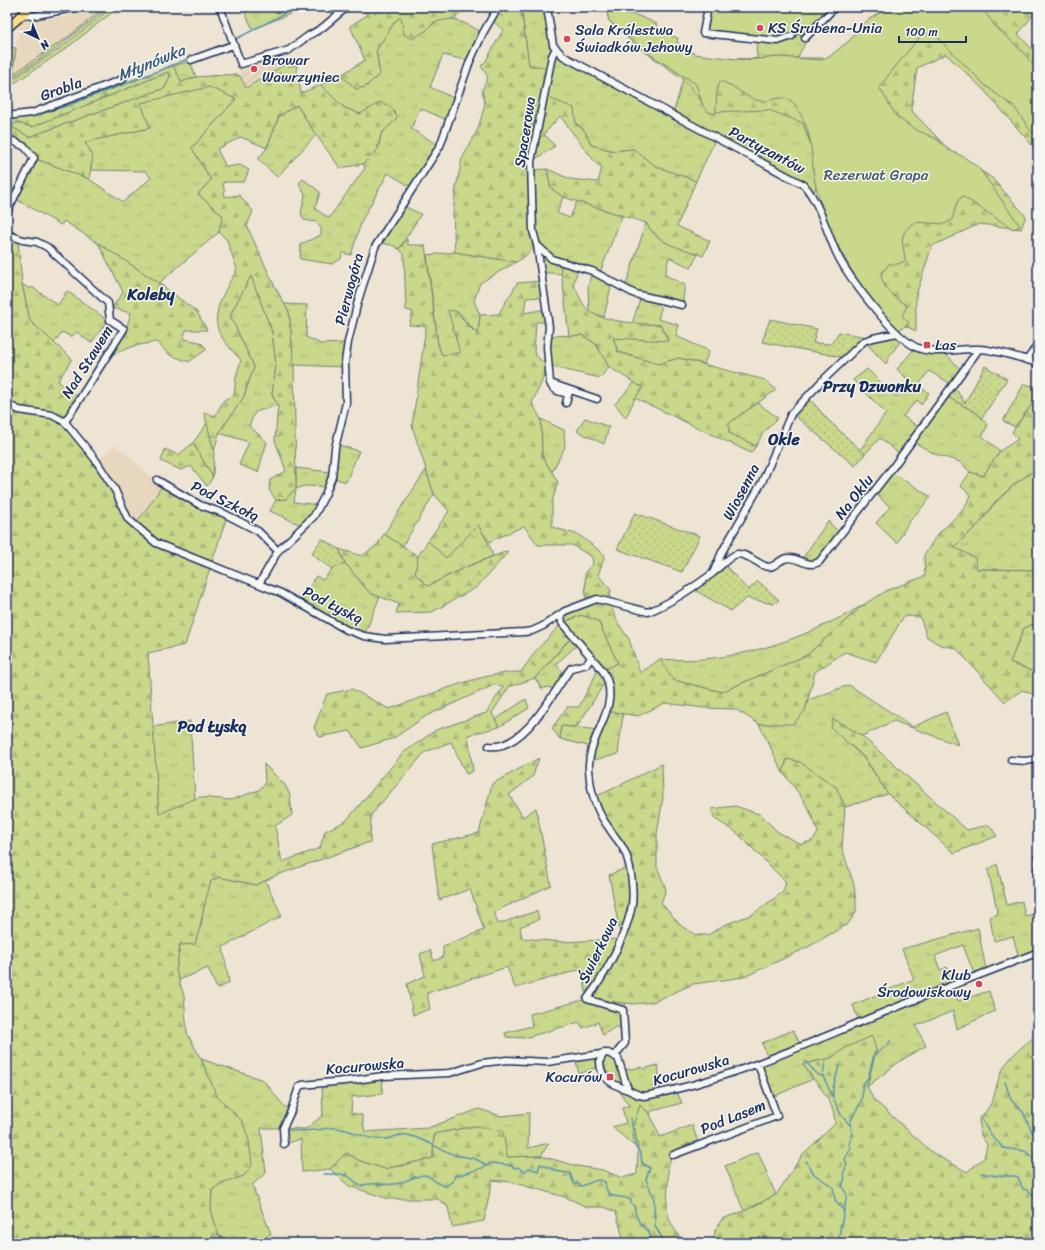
<svg xmlns="http://www.w3.org/2000/svg" width="1045" height="1250" viewBox="0 0 1045 1250" font-family="Sriracha,sans-serif">
  <style>
    .built { fill: #e7d7be }
    .industrial { fill: url(#industrial-furrows) }
    .grass { fill: url(#grass-tufts); stroke: #728475 }
    .forest { fill: url(#forest-firs); stroke: #728475; fill-rule: evenodd }
    .park { fill: #cad88c; stroke: #728475 }
    .garden { fill: url(#garden-dots); stroke: #728475 }
    .lines { fill: none; stroke-linecap: round; stroke-linejoin: round }
    .stream { stroke: #5c93af; stroke-width: 1.5 }
    .minor-casing { stroke: #1b2f5e; stroke-width: 9 }
    .major-casing { stroke: #1b2f5e; stroke-width: 11 }
    .minor { stroke: #f6f6f2; stroke-width: 6 }
    .major { stroke: #fce080; stroke-width: 8 }
    .poi-dot { fill: #d1495b; stroke: #f6f6f2; stroke-width: 1.5 }
    .labels { text-anchor: middle; stroke-width: 3; stroke-linejoin: round; paint-order: stroke }
    .poi-label { font-size: 15px; fill: #1b2f5e; stroke: #f6f6f2; text-anchor: start }
    .street-label { font-size: 15px; fill: #1b2f5e; stroke: #f6f6f2 }
    .park-label { font-size: 15px; fill: #47596a; stroke: #f6f6f2 }
    .water-label { font-size: 16px; font-style: italic; fill: #365980; stroke: #f6f6f2 }
    .neighbourhood-label { font-size: 16px; font-weight: bold; fill: #1b2f5e; stroke: #f6f6f2 }
  </style>
  <defs>
    <pattern id="industrial-furrows" width="10" height="10" patternUnits="userSpaceOnUse"><rect width="10" height="10" fill="#e7d7be"/><path d="M-1 1l2-2M0 10L10 0M9 11l2-2" fill="none" stroke="#c6b9a6"/></pattern>
    <pattern id="grass-tufts" width="24" height="20" patternUnits="userSpaceOnUse"><rect width="24" height="20" fill="#cad88c"/><path d="M3 7l-1-3M5 7V3M7 7l1-3M15 17l-1-3M17 17v-4M19 17l1-3" fill="none" stroke="#adba7b"/></pattern>
    <pattern id="forest-firs" width="22" height="20" patternUnits="userSpaceOnUse"><rect width="22" height="20" fill="#cad88c"/><path d="M5 1l3.5 6h-7zM16 11l3.5 6h-7z" fill="#adba7b"/></pattern>
    <pattern id="garden-dots" width="8" height="8" patternUnits="userSpaceOnUse"><rect width="8" height="8" fill="#cad88c"/><path d="M2 2h.1M6 6h.1" fill="none" stroke="#adba7b" stroke-width="1.8" stroke-linecap="round"/></pattern>
  </defs>
  <rect width="100%" height="100%" fill="#ede4d3"/>
  <filter id="ink" filterUnits="userSpaceOnUse"><feTurbulence type="fractalNoise" baseFrequency=".025" numOctaves="2"/><feDisplacementMap in="SourceGraphic" scale="8" xChannelSelector="R" yChannelSelector="G"/><feConvolveMatrix kernelMatrix="1 2 1 2 8 2 1 2 1" color-interpolation-filters="sRGB"/></filter>
  <g filter="url(#ink)">
    <path class="built" d="M98,7L100,10L68,37L12,74L20,22L24,20L64,17Z
      M115,445L128,455L152,478L163,485L136,524L128,516L97,461Z"/>
    <path class="industrial" d="M273,56L278,68L245,88L238,66Z"/>
    <path class="grass" d="M98,7H109L54,50L7,81V47L16,48L13,74L68,37L100,11Z
      M112,7H119L64,50L7,88V83L59,49Z
      M242,7H307L253,29Z
      M521,7H547L553,45L563,56L673,114L684,76L696,84L703,106L714,114L717,104L797,107L812,147L816,187L813,195L804,185L716,138L696,181L654,166L633,149L614,151L591,145L585,131L544,96L529,65Z
      M401,17L427,30C445,9 463,22 483,33L466,60L443,55L430,87L456,99L449,121L420,108L411,129L440,146L411,187L388,173L362,220L351,255L342,253L341,259L332,264L300,259L301,244L321,235V228L316,222L304,220L301,213L305,195L299,183L303,179L320,192L315,209L329,218L365,168L363,164L378,149L381,134L397,118L360,114L343,107L321,85L341,75L356,89L365,87L380,74L376,51L395,21Z
      M795,34L808,37L797,59L779,57L757,59L756,39Z
      M190,61L196,77L182,82L173,66Z
      M168,72L170,77L165,88L29,137L12,127L16,122L32,127Z
      M209,86L236,99L192,148L211,180L198,194L223,216L219,232L159,283L64,221L61,225L14,198L34,158L89,179L123,202L151,178L145,171L90,170L85,142L150,128L140,103Z
      M297,105L316,135L277,177L258,159L267,148L279,116Z
      M547,169L551,188L563,197L557,213L570,218L577,201L622,216L599,275L612,282L604,317L589,311L588,287L592,271L560,262L562,274L541,272L537,245L531,170Z
      M401,205L421,214L399,249L392,245L380,243Z
      M646,223C661,247 675,244 698,254L691,268L669,257L665,275L685,285L682,305L663,301L658,319L679,325L676,336L709,351L704,364L679,358L658,364L618,352L613,337L668,340L661,325L632,324L641,296L625,288Z
      M455,252L516,262L480,283L474,301L480,315L478,335L458,312L460,354L442,355L438,345L427,255Z
      M251,275L272,332L276,365L272,395L278,405L255,412L249,426L267,442L258,472L239,465L249,442L219,433L244,396L254,367L230,315Z
      M22,284L30,289L32,287L58,305L67,291L103,317L106,323L91,343L77,332L71,337L62,332L54,343L30,321Z
      M284,304L307,305L306,337L321,344L347,343L344,367L294,365L289,312Z
      M897,333L903,338L890,355L886,364L864,341Z
      M582,335L596,344L609,367L600,378L549,366L548,336Z
      M916,347L942,350L963,372L953,385L929,371L918,386L929,393L921,405L917,400L903,416L921,429L946,396L977,413L988,425L982,436L1000,451L983,476L970,472L960,462L935,454L912,441L902,456L880,438L865,454L860,450L886,413L853,380L867,369L896,397L910,382L897,369Z
      M635,382L643,388L635,398L626,418L615,404Z
      M1024,384L1038,387V396L1015,427L1003,421Z
      M758,403L778,418L763,433L756,446L729,433L728,423Z
      M585,418L609,427L604,444L577,431Z
      M541,419L564,430L565,447L552,472L542,456Z
      M207,423L214,451L213,477L193,443Z
      M338,445L359,451L346,482L334,478Z
      M296,468L330,472L326,487L304,486L296,489L294,502L318,505L303,526L270,511L276,500L286,499L296,488Z
      M1038,468V570L977,569L953,547L980,523L994,504L1016,483Z
      M426,470L434,494L402,547L384,534Z
      M890,471L931,497L908,523L897,543L876,523L890,507L874,492Z
      M828,521L841,535L819,562H800Z
      M478,525L488,542L493,556L466,567L428,586L415,574L418,556L428,541L446,557Z
      M345,563L370,593L380,596L364,636L299,604L316,576L323,580L332,569Z
      M863,605L807,655L722,692L673,680L660,659C731,665 803,640 863,605Z
      M581,615L598,621L618,663L603,671L562,623Z
      M1038,622V674L1010,662L1024,628Z
      M573,636L578,644L556,664L565,675L556,690L548,687L542,689L535,678Z
      M849,685L913,727L946,712L958,745L894,721L862,736L833,719L832,728L865,759L888,794L845,807L836,787L787,759L783,773L759,724L793,723L805,711L808,700Z
      M526,699L529,708L499,727L495,720Z
      M607,711L623,714L618,754L590,761L591,747L560,739L561,726L600,730Z
      M190,721L195,799L159,814L152,727Z
      M997,864L1007,905L1022,901L1025,916L1038,913V946L1032,951L1019,958L1013,936L994,941L990,917L998,914L988,870Z
      M219,877L255,885L265,880L282,916L223,947L229,983L217,989L208,968L179,980L176,971L180,945L201,927L204,902L211,881Z
      M978,928L986,970L974,974L963,945L935,956L940,970L947,967L958,1001L989,991L995,1011L957,1029L953,1011L916,1026L926,1046L900,1061L867,1087L876,1050L847,1047L831,1058L803,1064L813,1079L770,1098L758,1064L768,1059L762,1043L793,1030L801,1046L859,1022L853,1005L914,979L902,949Z
      M587,999L626,1003L623,1010L625,1035L617,1026L603,1035L598,1022L583,1028L579,1022L525,1038L506,1037L505,1033L532,1026L530,1014Z
      M604,1053L600,1066L579,1074L575,1057Z
      M605,1056L616,1060L625,1086C610,1080 605,1078 602,1061Z
      M201,1059L263,1080L283,1105L291,1111L283,1128L306,1129L323,1115L322,1083L383,1076L382,1094L352,1097L351,1113L362,1115L365,1132L428,1128L479,1109L501,1116L529,1113L528,1148L549,1143L541,1156L507,1157L475,1126L434,1134L433,1158L385,1169L360,1161L346,1153L330,1169L302,1172L301,1139L284,1144L283,1128H261L266,1173L252,1185L271,1234C249,1247 240,1245 218,1235L211,1209L212,1190L221,1183L244,1176L242,1121L217,1096Z
      M658,1065L661,1090L644,1093L632,1088L624,1070L642,1067L643,1069Z
      M618,1089L635,1096L636,1100L677,1092L682,1103L652,1111L650,1114L645,1109L634,1123L638,1149L612,1127L626,1123L622,1108L629,1106Z
      M758,1152L776,1195L744,1211L725,1166Z"/>
    <path class="forest" d="M362,7H464L456,18L434,22L427,30L412,39L404,34L401,17L395,21L376,51L380,74L365,87L356,89L341,75L365,60L350,26L367,15Z
      M498,7H521L529,65L550,68L544,96L574,108L576,124L585,131L591,145L614,151L633,149L655,166L696,181L677,226L710,241L703,256C679,246 662,248 646,223L563,197L551,188L547,169L570,179L598,182L602,168L595,162L560,116L544,134L555,146L531,162L537,245L523,258L516,262L455,252L453,213L456,188L462,159L478,129L485,104L482,90L488,77L481,66L486,61L503,30L491,19Z
      M895,7H1038V18L1033,15L1018,34L1038,56V152L984,90L946,54L917,68L911,110L950,151L992,178L1026,216L1021,229L979,224L932,246L916,295V331L884,316L834,232L825,185L803,123L769,110L711,112L682,78L635,45L609,21L606,8L617,10L698,57L719,59L802,58H830Z
      M295,58L301,93L321,85L343,107L360,114L381,102L393,110L397,118L381,134L378,149L363,164L340,168L316,135L297,105L279,116L267,148L241,137L217,149L226,167L240,165L249,170L244,182H223L225,197L239,195L253,211L247,226L274,285L289,312L294,365L296,488L286,499L276,500L269,490L270,480L286,471L275,440L278,405L272,395L276,365L272,332L251,276L230,315L254,367L243,398L219,433L214,451L204,412L215,416L224,400L234,395L236,377L241,360C234,352 226,344 221,336C208,314 227,288 237,269L227,240L219,232L223,216L198,194L211,180L192,148L236,99L209,87L141,103L150,128L85,142L93,156L89,179L34,158L7,137V117L31,114L173,66L182,82L196,77L236,74L240,76L246,88ZM168,72L170,76L165,88L29,137L12,127L16,122L32,127Z
      M7,236L18,241L22,284L30,321L72,359L58,381L79,398L65,422L95,459L128,519L136,524L163,485L201,509L205,508L227,516L185,645L148,653L159,814L199,797L231,800L259,790L265,784L264,764L285,785L290,795L292,815L275,826L282,862L320,848L325,831L346,821L403,753L436,730L486,713L503,687L494,685L426,716L394,738L362,748L350,731L320,737L314,728L327,694L352,689L389,709C428,696 481,672 521,672L535,652L562,623L561,614L586,603L585,572L593,564L592,557L572,545H538L524,526L489,542L478,525L446,558L428,541L449,511L434,494L412,426L426,326L409,325L413,312L406,310L404,254L399,249L407,239L408,245H425L438,345L442,355L460,353L448,310L458,312L465,322L478,335L480,315L499,314C504,302 512,294 517,283L542,281L544,297L526,298L524,313L546,309L548,322H536L534,352L538,358L549,366L532,403L541,419L542,456L558,482L552,502V527L579,535L605,555L598,575L611,590L609,602L618,623L629,639L640,673L660,659L673,680L722,692L807,655L863,605L888,590L925,576L924,555L937,535L962,511L971,496L961,486L970,472L983,476L1000,451L1018,439L1012,432L1038,396V468L1016,483L994,503L980,523L954,547L975,558L977,569L1038,570V622L1024,628L1010,662L1038,674V696L1022,690L1005,702L956,648L940,645L927,637L920,617L904,616L876,662L845,652L815,672L805,711L793,724H759L735,709L704,708L665,703L638,716L607,711V679L577,727L561,726L560,739L552,728L567,707H579L599,668L603,671L618,663L598,621L581,615L562,623L573,635L535,678L509,687L492,713L499,727L468,735L473,771L466,774L451,742L425,752L371,815L370,842L277,875L256,885L219,877L211,881C204,902 202,923 195,944L180,945L176,971L184,996L187,1033L201,1059L217,1096L242,1121L249,1140L252,1165L244,1176L221,1183L212,1190L211,1209L218,1235L235,1243H7Z
      M98,243L159,283L197,312L207,330H186L183,339L200,342L207,349L189,362L170,355L156,342L134,346L106,357L127,326L131,313L112,308L123,292Z
      M560,261L579,267L573,284C578,292 582,305 589,311C602,322 644,324 661,325L668,341L613,338L618,352L658,364L679,358L765,380L776,390L729,423V433L756,446L751,453L635,398L643,388L609,367L596,344L582,335L569,336Z
      M193,443L213,477L207,486L191,466L181,470L161,461L165,449L178,455Z
      M384,534L418,556L415,574L428,586L466,567L507,551L508,552L477,587L432,612L396,613L399,604L370,593L345,563L339,549L362,556L377,545Z
      M833,719L862,736L967,830L989,825L997,836L954,853L888,794L865,758L831,728Z
      M539,758L533,776L509,795L523,817L536,808L551,885L494,912L498,924L537,911L539,919L520,927L522,938L561,942L621,939L609,875L628,867L623,848L608,828L594,796L604,793L662,764L663,797L657,834V867L666,889L661,903L681,926L696,935H708L724,925L753,914L783,892L786,882L736,832L715,819L711,809L735,806L759,814L778,832L801,844L812,841L818,833C812,810 798,791 783,773L787,759L800,762L836,787L845,807L842,848L854,885L856,902V912L848,924L808,947L744,977L693,984L653,1002L634,1004L587,999L582,969L515,988L507,967L427,993L430,1009L413,1015L407,984L425,976L420,954L430,950L434,961L443,957V946L484,930L470,889L439,900L432,844L479,833L492,784Z
      M872,1036L876,1050L867,1086L873,1099L933,1153L967,1172L984,1158L987,1145L981,1135L979,1119C999,1099 992,1090 1003,1069C1009,1057 1023,1046 1034,1037L1038,1038V1243H712L714,1242L715,1230L722,1219L744,1211L776,1195L803,1154L835,1124C835,1100 815,1083 803,1064L831,1058L847,1047Z
      M640,1105L650,1114L660,1137L692,1125L698,1142L673,1153C666,1169 669,1170 668,1186C666,1215 666,1220 685,1243H626L624,1242L616,1212L604,1207H587L565,1197L511,1182L492,1180L484,1221L452,1227L448,1207L438,1199H389L349,1186L330,1169L346,1153L360,1161L385,1169L433,1158L434,1134L475,1126L503,1131L507,1157L541,1156L577,1166L603,1170L622,1178L637,1174L638,1149L634,1123Z"/>
    <path class="park" d="M708,7H835L807,35L795,34L778,41L703,33Z
      M885,7H981L996,27L1024,53L1038,71V137L1030,130L1015,108L986,86L934,34H922L879,87L897,117L911,127L938,140L949,150L964,157L979,168L1020,226L1013,229L962,196L957,203L952,220L944,224L914,222C896,237 904,242 905,261L898,264H889L881,274C882,289 895,297 907,306L902,316L909,323L898,331C860,291 830,241 816,187C810,162 815,142 802,117C799,111 796,104 790,100C779,94 770,103 760,101C745,98 735,85 720,81C714,95 718,101 715,114L708,112L703,106L696,84L651,55L609,21L606,8L639,16L657,24L656,31L678,38L677,42L695,54L702,55L745,60L779,57L822,60L829,57L851,39L857,30L868,20L881,12Z"/>
    <path class="garden" d="M770,319L817,329L813,343L831,344L839,332L873,338L847,358L762,342Z
      M985,366L1007,379L982,418L977,413L946,396L953,385L965,403Z
      M809,398L828,420L865,454L855,466L794,415Z
      M635,513L700,536L682,572L617,549Z
      M322,539L339,549L345,563L332,569L311,554Z
      M724,564L748,590L758,581L779,600L773,604L747,598L731,611L691,588Z"/>
    <g class="lines">
      <path class="stream" d="M234,40L297,7
        M207,51L231,41
        M7,120L37,115L63,107L128,83L190,58
        M805,1061L818,1075L823,1076L841,1115L850,1125
        M823,1076L825,1062
        M1005,1082L1011,1100L1023,1112L1032,1132L1036,1135
        M833,1096V1088L839,1066
        M980,1117L994,1139L998,1142L1003,1148L1025,1151L1038,1163
        M631,1118L635,1146L641,1154L642,1163L650,1168L646,1179L654,1199L655,1226L665,1243
        M1038,1129L1036,1132L1038,1145
        M289,1130C296,1131 306,1131 313,1130C321,1130 329,1127 337,1128C353,1130 368,1141 385,1139C394,1139 396,1133 408,1135C425,1139 439,1150 456,1155C467,1158 478,1157 486,1166
        M806,1161L814,1174L833,1187L835,1200L843,1210
        M981,1173L997,1176H1014L1018,1177L1023,1189L1027,1190L1038,1200
        M323,1174H341L348,1176L361,1186C373,1181 383,1186 395,1184C405,1183 413,1176 424,1175C432,1175 436,1186 446,1186L454,1180L455,1176C467,1172 481,1171 491,1163L510,1165L515,1168L518,1167L524,1172L529,1168L538,1171L540,1164L560,1172L570,1173L574,1184L577,1183L581,1186C590,1184 596,1177 605,1182C607,1203 619,1193 631,1200V1203L635,1207C634,1215 641,1228 649,1231L652,1243
        M841,1243L839,1236L847,1195L842,1186L845,1178L843,1174L847,1165L845,1159L851,1148L849,1144L853,1134C845,1119 858,1112 862,1099C863,1095 862,1090 862,1086L868,1078L874,1055L888,1045L890,1041"/>
      <g class="minor-casing">
        <path id="minor" d="M220,7L241,64L289,50L308,36L322,28L347,7
          M547,7L553,45L563,56L804,185C820,204 826,230 836,252C847,276 897,343 921,349C939,354 961,348 979,349C999,350 1019,358 1038,363
          M708,7L703,33L778,41L792,36
          M24,14L31,16L79,7
          M805,38L835,7
          M556,48L552,56L531,162L533,231L537,245L552,259L592,271L635,294L682,305
          M191,60L233,45
          M7,116L32,113L123,79
          M7,138L25,147L34,158L7,212
          M7,234L23,240L37,242L47,247L108,303L110,320L124,329L65,422
          M537,245L549,327L547,347L550,383L597,399
          M1027,360L1038,344
          M550,383C553,391 560,392 568,394
          M566,403L569,392
          M7,404L19,410L52,415L65,422L95,459L115,490L128,519L156,543L281,593L347,630L364,636L385,639L524,632L532,631L543,626L565,611L597,599L648,612C671,603 693,588 713,573C720,567 729,556 737,554C746,553 757,563 765,566C773,569 777,562 784,559C796,554 806,569 819,562L893,467L979,349
          M157,480L200,505L223,513L258,531L278,551
          M713,573L722,552L762,482L791,414L819,384L864,341L873,338L897,333
          M259,584L278,551L314,516L325,495L332,477L335,448L346,403L345,362L348,342L358,301L375,247L440,146L470,61L483,33L498,7
          M561,614L562,623L603,671C624,707 587,734 589,769C590,790 596,811 609,828C613,835 619,841 623,848C631,862 635,894 631,910C624,939 605,976 587,999L623,1010L625,1043L615,1055
          M489,746C524,751 554,691 571,668L587,664L590,659
          M1011,760L1026,761L1038,759
          M1038,857V873
          M604,1053L600,1060C599,1078 613,1085 628,1090
          M284,1144L283,1128L291,1111L299,1087L302,1085L355,1080L383,1076L450,1073L482,1063L507,1060L547,1062L608,1053L618,1058L628,1090L639,1095L645,1096C721,1082 792,1050 863,1021C920,997 978,976 1036,953L1038,951
          M673,1155L777,1116L758,1064"/>
      </g>
      <g class="major-casing">
        <path id="major" d="M7,28L31,7"/>
      </g>
      <use href="#minor" class="minor"/>
      <use href="#major" class="major"/>
    </g>
  </g>
  <g class="poi-dot">
    <circle cx="760" cy="28" r="4"/>
    <circle cx="567" cy="39" r="4"/>
    <circle cx="254" cy="69" r="4"/>
    <rect x="923" y="341" width="8" height="8" rx="2"/>
    <circle cx="979" cy="984" r="4"/>
    <rect x="606" y="1073" width="8" height="8" rx="2"/>
  </g>
  <g class="labels">
    <g class="poi-label">
      <text x="768" y="33">KS Śrubena-Unia</text>
      <text x="575" y="35">Sala Królestwa<tspan x="575" dy="17">Świadków Jehowy</tspan></text>
      <text x="262" y="65">Browar<tspan x="262" dy="17">Wawrzyniec</tspan></text>
      <text x="935" y="350">Las</text>
      <text x="971" y="980" text-anchor="end">Klub<tspan x="971" dy="17">Środowiskowy</tspan></text>
      <text x="602" y="1082" text-anchor="end">Kocurów</text>
    </g>
    <g class="street-label">
      <text transform="translate(61 89) rotate(-20)" y="5">Grobla</text>
      <text transform="translate(525 132) rotate(-81)" y="5">Spacerowa</text>
      <text transform="translate(767 150) rotate(28)" y="5">Partyzantów</text>
      <text transform="translate(349 289) rotate(-75)" y="5">Pierwogóra</text>
      <text transform="translate(87 362) rotate(-58)" y="5">Nad Stawem</text>
      <text transform="translate(741 492) rotate(-62)" y="5">Wiosenna</text>
      <text transform="translate(854 497) rotate(-52)" y="5">Na Oklu</text>
      <text transform="translate(225 501) rotate(26)" y="5">Pod Szkołą</text>
      <text transform="translate(333 605) rotate(27)" y="5">Pod Łyską</text>
      <text transform="translate(598 950) rotate(-64)" y="5">Świerkowa</text>
      <text transform="translate(365 1066) rotate(-5)" y="5">Kocurowska</text>
      <text transform="translate(691 1070) rotate(-16)" y="5">Kocurowska</text>
      <text transform="translate(733 1117) rotate(-22)" y="5">Pod Lasem</text>
    </g>
    <g class="park-label">
      <text x="876" y="180">Rezerwat Grapa</text>
    </g>
    <g class="water-label">
      <text transform="translate(151 62) rotate(-22)" y="6">Młynówka</text>
    </g>
    <g class="neighbourhood-label">
      <text x="151" y="300">Koleby</text>
      <text x="872" y="392">Przy Dzwonku</text>
      <text x="784" y="445">Okle</text>
      <text x="212" y="732">Pod Łyską</text>
    </g>
  </g>
  <rect width="1045" height="1250" fill="none" stroke="#f6f6f2" stroke-width="24"/>
  <rect x="12" y="12" width="1021" height="1226" fill="none" stroke="#1b2f5e" stroke-width="1.5" filter="url(#ink)"/>
  <g transform="translate(38 38) rotate(136)" stroke="#f6f6f2" stroke-width="3" paint-order="stroke">
  <path d="M0-3L7 15L0 10L-7 15Z" fill="#1b2f5e"/>
  <text y="-6" font-size="11" font-weight="bold" text-anchor="middle" fill="#1b2f5e">N</text>
  </g>
  <path d="M899 36v6h67v-6" fill="none" stroke="#1b2f5e" stroke-width="2"/>
  <text x="905" y="36" font-size="12" fill="#1b2f5e" stroke="#f6f6f2" stroke-width="3" paint-order="stroke">100 m</text>
</svg>
